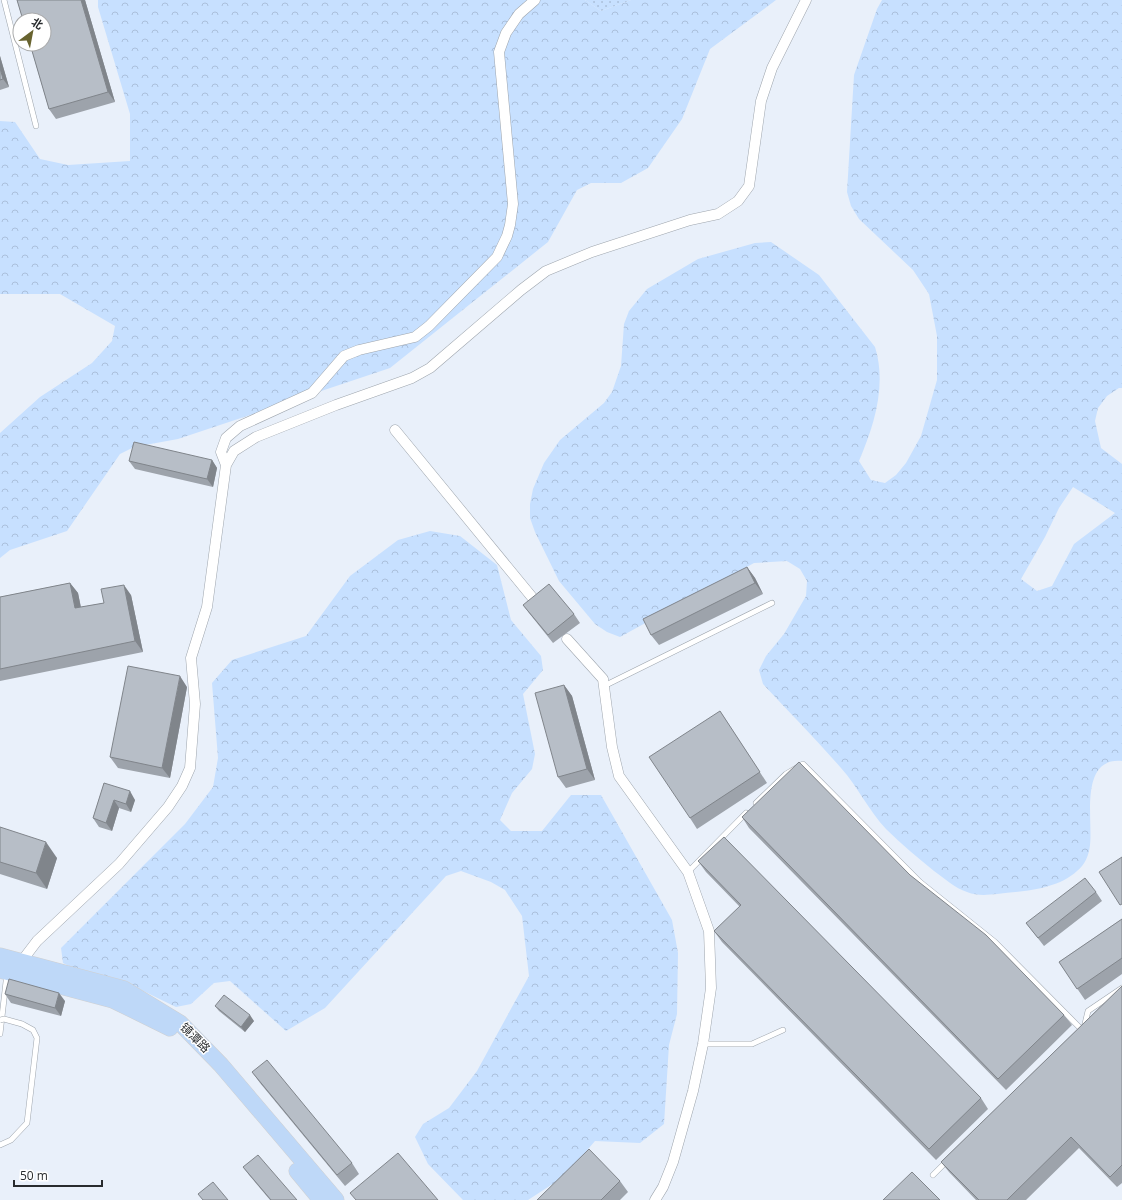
<svg xmlns="http://www.w3.org/2000/svg" width="1122" height="1200" viewBox="0 0 1122 1200" font-family="'Open Sans','Noto Sans SC',sans-serif">
  <style>
    .forest { fill: url(#forest-crowns); fill-rule: evenodd }
    .garden { fill: url(#garden-dots) }
    .lines { fill: none; stroke-linecap: round; stroke-linejoin: round }
    .lane-casing { stroke: #9ea5ad; stroke-width: 6 }
    .street-casing { stroke: #9ea5ad; stroke-width: 11 }
    .primary-casing { stroke: #d0d0d1; stroke-width: 17 }
    .lane { stroke: #fff; stroke-width: 5 }
    .street { stroke: #fff; stroke-width: 10 }
    .primary { stroke: #bed8f8; stroke-width: 16 }
    .lane-bridge-casing { stroke: #9ea5ad; stroke-width: 6; stroke-linecap: butt }
    .lane-bridge { stroke: #fff; stroke-width: 5 }
    .wall { fill: #9da3ab }
    .shaded-wall { fill: #80858b }
    .building { fill: #b7bec7; stroke: #80858b }
    .labels { text-anchor: middle; stroke-width: 3; stroke-linejoin: round; paint-order: stroke }
    .street-label { font-size: 12px; fill: #282b2e; stroke: #fff }
  </style>
  <defs>
    <pattern id="forest-crowns" width="20" height="18" patternUnits="userSpaceOnUse"><rect width="20" height="18" fill="#c7e0ff"/><path d="M2 6a3 3 0 1 1 6 0M12 15a3 3 0 1 1 6 0" fill="none" stroke="#abc0db"/></pattern>
    <pattern id="garden-dots" width="8" height="8" patternUnits="userSpaceOnUse"><rect width="8" height="8" fill="#c7e0ff"/><path d="M2 2h.1M6 6h.1" fill="none" stroke="#abc0db" stroke-width="1.8" stroke-linecap="round"/></pattern>
  </defs>
  <rect width="100%" height="100%" fill="#e9f0fa"/>
  <path class="forest" d="M98,0H585L601,11L631,0H776L710,49L682,119L648,168L621,183H591L577,190L548,242L390,368L178,439L134,447L120,454L67,531L10,550L0,558V433L40,397L92,363L112,341L115,326L60,294H0V121L15,122L40,159L68,165L130,161V114L98,7Z
    M882,0H1122V388H1119L1107,396L1098,408L1095,421L1101,448L1122,464V761C1079,757 1093,820 1090,845C1089,855 1085,865 1077,871C1056,890 1024,891 997,894C987,895 977,896 967,892C955,888 945,879 934,871C918,858 901,844 886,829C869,811 858,787 841,768C816,739 789,712 763,684L759,670L766,656L784,634L806,596L807,581L800,569L787,561L754,563L620,637L607,632L595,624L559,581L535,532L530,518V504L533,489L544,463L560,440L604,403L612,392L621,366L624,324L629,311L647,289L698,259L755,243L771,242L819,275L875,347C887,385 874,426 859,461L871,480L885,483L896,475L906,463L921,436L937,380V336L929,294L913,270L859,219L851,206L847,192L854,75L877,9ZM1073,487L1115,513L1074,544L1052,586L1037,591L1021,579L1045,537L1059,508Z
    M430,531L460,536L497,565L511,620L541,656L543,670L523,694L535,754L532,769L512,793L500,820L511,831H542L571,795H601L672,920L678,953L677,1014L669,1045L664,1124L640,1143L595,1141L565,1176L528,1200H463L428,1164L415,1137L423,1124L449,1108L477,1071L529,976L522,916L505,890L491,882L461,871L446,876L325,1008L286,1031L230,981L214,983L191,1004L176,1007L135,987L77,970L63,963L61,948L185,824L213,787L218,758L212,683L232,660L306,636L350,576L398,540Z"/>
  <path class="garden" d="M585,0H631L601,11Z"/>
  <g class="lines">
    <g class="lane-casing">
      <path id="lane" d="M4,0L36,126
        M604,686L772,603
        M756,803L786,774L803,764L920,882L995,942L1083,1031
        M688,872L746,813
        M1084,1028L1088,1011L1122,988
        M0,1034L7,973
        M703,1044H752L783,1030
        M0,1145L11,1140L27,1123L37,1038L33,1030L22,1024
        M933,1175L948,1160"/>
    </g>
    <g class="street-casing">
      <path id="street" d="M395,430L536,602
        M226,465L221,452L226,438L240,426L312,393L344,356L359,350L415,337L429,326L497,257L507,236L510,225L513,204L499,52L506,33L519,14L535,0
        M567,639L603,679L612,747L619,776L688,872L709,931L711,988L703,1044L693,1091L673,1162L663,1187L655,1200
        M21,962L37,941L119,864L168,807L182,786L190,768L195,704L191,658L207,607L226,465L234,451L256,437L336,405L412,378L430,368L521,290L546,271L592,252L690,220L718,214L738,201L749,186L761,101L772,68L806,0"/>
    </g>
    <g class="primary-casing">
      <path id="primary" d="M0,956L124,989L180,1023L221,1065L336,1200
        M0,970L113,1000L170,1028
        M297,1171L321,1200"/>
    </g>
    <use href="#lane" class="lane"/>
    <use href="#street" class="street"/>
    <use href="#primary" class="primary"/>
    <g class="lane-bridge-casing">
      <path id="lane-bridge" d="M0,1020L4,1019L22,1024"/>
    </g>
    <use href="#lane-bridge" class="lane-bridge"/>
  </g>
  <path class="wall" d="M17,0H85L115,102L56,119L49,109Z
    M0,56L9,87L0,90Z
    M212,460L217,468L213,487L135,469L129,461Z
    M747,567L755,578L763,594L659,645L651,635Z
    M70,583L78,593L81,607L104,603L131,595L143,652L0,681V597Z
    M523,605L574,614L580,623L553,643L529,613Z
    M564,685L572,696L595,780L566,788L558,777Z
    M187,687L170,778L118,768L110,757Z
    M720,711L767,783L697,829L690,818Z
    M104,783L135,800L131,812L119,808L112,831L99,827L93,818Z
    M742,817L910,875L1064,1015L1072,1025L1006,1090L749,828Z
    M0,827L57,858L47,889L0,874Z
    M698,861L981,1098L988,1109L936,1160L722,942L714,931L740,907L706,872Z
    M1096,892L1102,901L1044,946L1026,923Z
    M1122,919V974L1085,1000L1059,962Z
    M1122,986V1183L1117,1187L1079,1148L1026,1200H976L949,1172L941,1162Z
    M5,994L65,1001L61,1016L11,1003Z
    M215,1006L254,1021L245,1032L219,1011Z
    M252,1072L352,1163L359,1174L345,1186L260,1083Z
    M243,1167L297,1200H270L249,1175Z
    M620,1181L628,1192L620,1200H537Z"/>
  <path class="shaded-wall" d="M81,0H85L115,102L108,92Z
    M0,56L9,87L3,79L0,68Z
    M212,460L217,468L213,487L207,479Z
    M747,567L755,578L763,594L755,583Z
    M70,583L78,593L83,619L75,608Z
    M124,585L131,595L143,652L135,641Z
    M180,676L187,687L170,778L162,768Z
    M564,685L572,696L595,780L587,769Z
    M130,791L135,800L131,812L126,804Z
    M114,800L119,808L112,831L106,823Z
    M46,842L57,858L47,889L36,873Z
    M59,993L65,1001L61,1016L55,1008Z
    M250,1015L254,1021L245,1032L241,1027Z"/>
  <path class="building" d="M17,0H81L108,92L49,109L30,44H44V20H23Z
    M0,68L3,79L0,80Z
    M134,442L212,460L207,479L129,461Z
    M747,567L755,583L651,635L643,619Z
    M70,583L75,608L104,603L101,589L124,585L135,641L0,669V597Z
    M549,584L574,614L548,635L523,605Z
    M128,666L180,676L162,768L110,757Z
    M564,685L587,769L558,777L535,693Z
    M720,711L760,772L690,818L649,757Z
    M799,762L910,875L986,935L1064,1015L998,1079L742,817Z
    M104,783L130,791L126,804L114,800L106,823L93,818Z
    M0,827L46,842L36,873L0,862Z
    M724,837L981,1098L929,1149L714,931L741,905L698,861Z
    M1122,857V904L1120,905L1099,872Z
    M1085,878L1096,892L1038,938L1026,923Z
    M1122,919V958L1077,989L1059,962Z
    M9,979L59,993L55,1008L5,994Z
    M1122,986V1165L1110,1177L1071,1137L1007,1200H979L941,1162Z
    M224,995L250,1015L241,1027L215,1006Z
    M267,1060L352,1163L337,1175L252,1072Z
    M589,1149L620,1181L601,1200H537Z
    M398,1153L438,1200H356L350,1193Z
    M258,1155L297,1200H271L243,1167Z
    M912,1172L940,1200H883Z
    M213,1182L228,1200H203L198,1194Z"/>
  <g class="labels">
    <g class="street-label">
      <text transform="translate(195 1038) rotate(45)" y="4">镜潭路</text>
    </g>
  </g>
  <g transform="translate(32 32) rotate(32)"><circle r="19" fill="#ffffff" stroke="#a9aaab"/>
  <path d="M0-3L7 15L0 10L-7 15Z" fill="#68632f"/>
  <text y="-6" font-size="11" font-weight="bold" text-anchor="middle" fill="#282b2e">北</text>
  </g>
  <path d="M14 1180v6h88v-6" fill="none" stroke="#282b2e" stroke-width="2"/>
  <text x="20" y="1180" font-size="12" fill="#282b2e" stroke="#ffffff" stroke-width="3" paint-order="stroke">50 m</text>
</svg>
